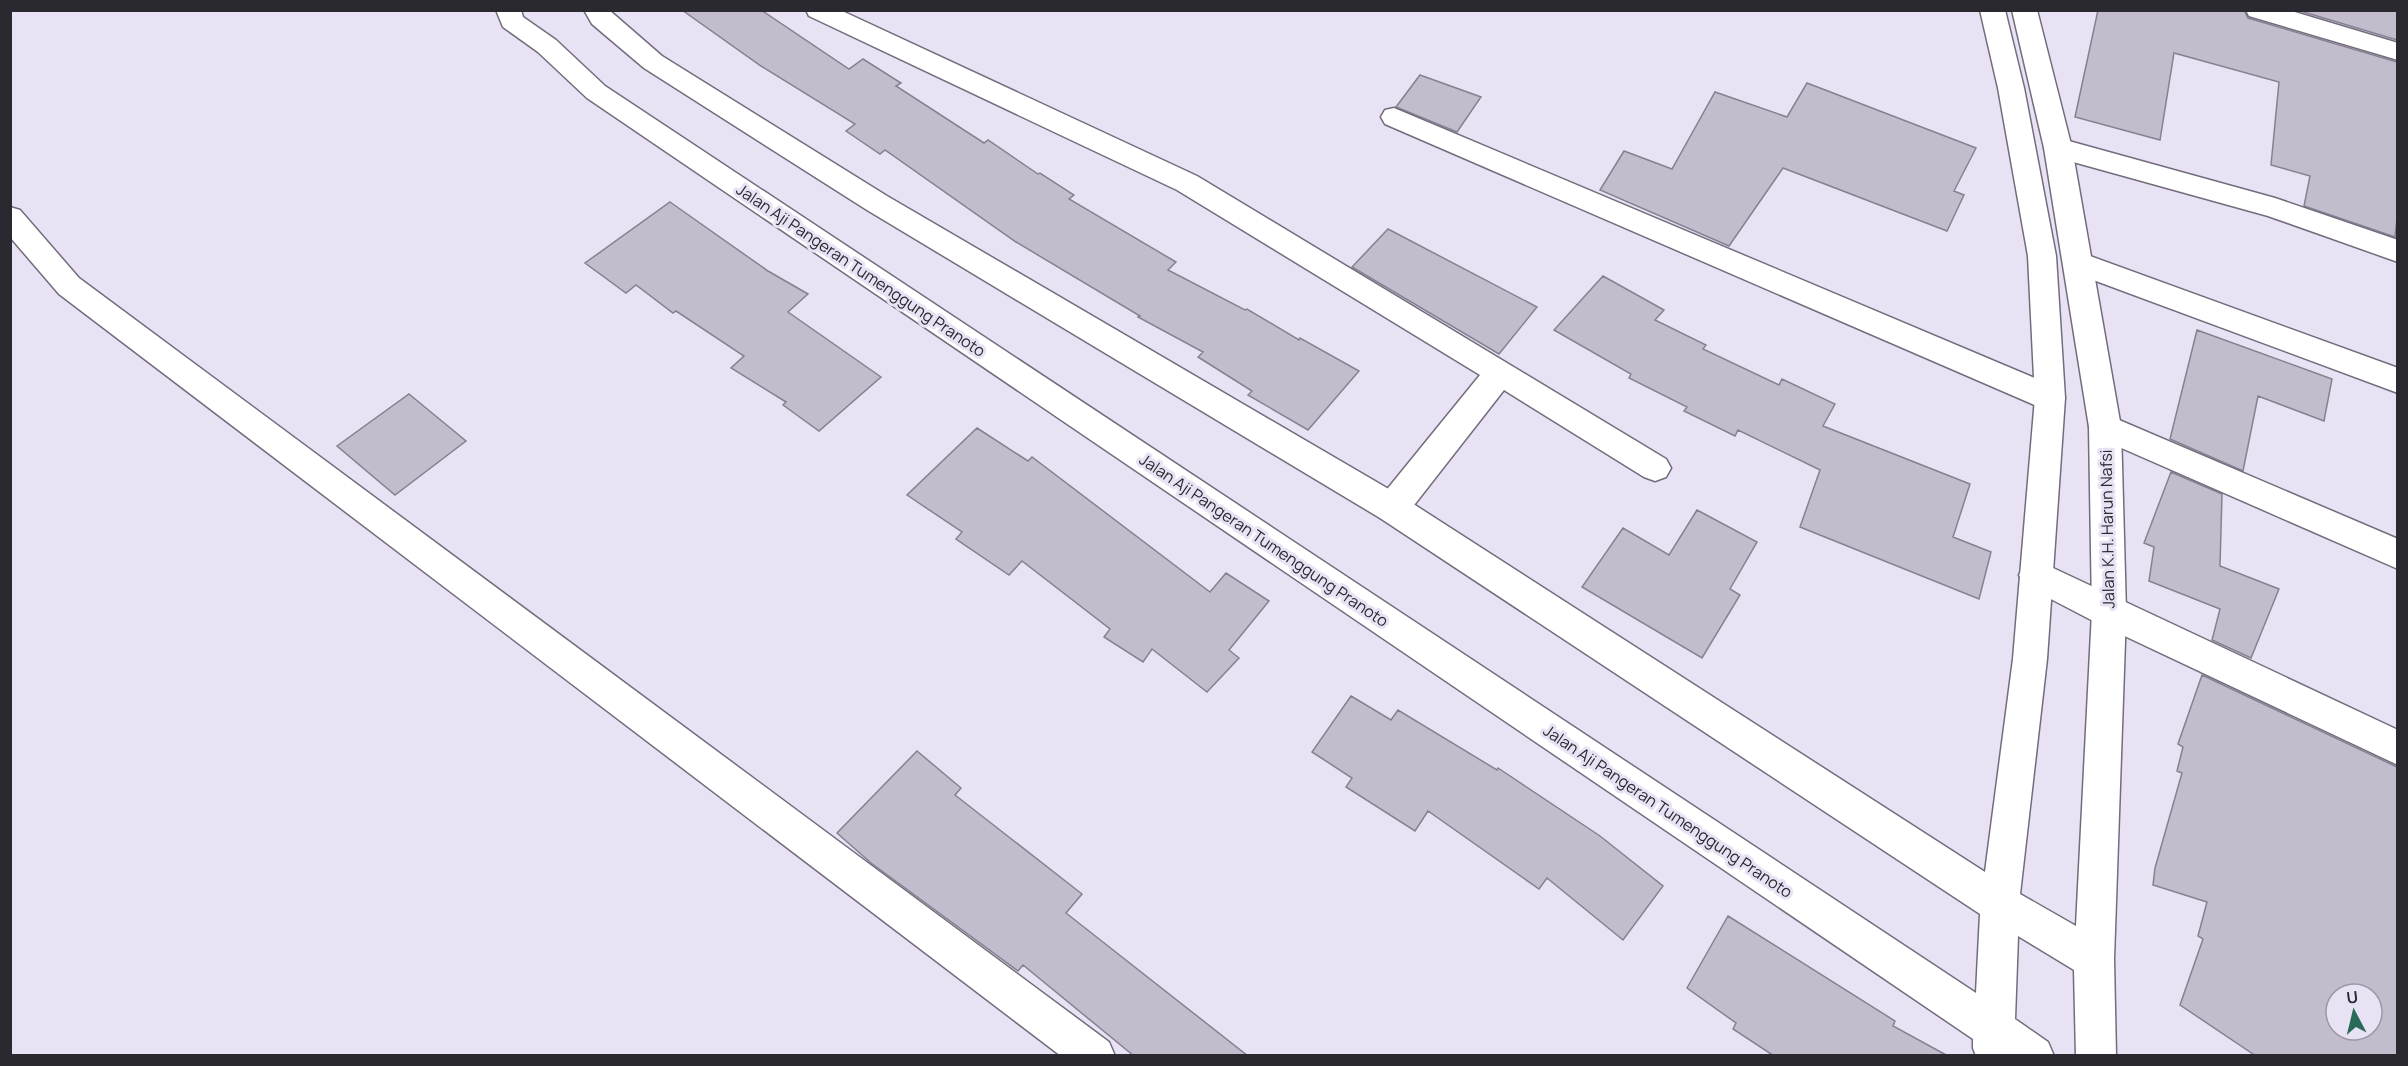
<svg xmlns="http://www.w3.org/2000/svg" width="2408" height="1066" viewBox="0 0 2408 1066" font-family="Manrope,sans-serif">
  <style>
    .building { fill: #c2bccd; stroke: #868090; stroke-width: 1.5; fill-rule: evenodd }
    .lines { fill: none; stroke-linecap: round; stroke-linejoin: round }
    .street-casing { stroke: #726c7c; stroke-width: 3 }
    .secondary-casing { stroke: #726c7c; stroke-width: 3 }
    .street { fill: #fff; fill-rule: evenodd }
    .secondary { fill: #fff; fill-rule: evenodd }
    .labels { text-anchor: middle; stroke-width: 6; stroke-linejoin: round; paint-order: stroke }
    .street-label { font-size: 16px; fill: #2b2930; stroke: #e9e2f5 }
  </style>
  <rect width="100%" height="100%" fill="#e9e2f5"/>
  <path class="building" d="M682,10H761L849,69L863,59L901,83L896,86L984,143L988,140L1038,174L1040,173L1074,195L1069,199L1176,262L1168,270L1245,310L1247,309L1299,340L1300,338L1359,371L1308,430L1248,395L1252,391L1198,357L1203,352L1138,317L1140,316L1016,242L885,150L880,154L846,131L855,124L761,66Z
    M2098,10H2244L2248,18L2397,62V218L2395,237L2304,206L2310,176L2271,165L2279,82L2174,53L2160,140L2075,117Z
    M2297,10H2397V40Z
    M1420,75L1481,97L1457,132L1396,107Z
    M1807,83L1976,148L1954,191L1964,195L1947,231L1783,168L1729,246L1600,190L1624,151L1672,169L1715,92L1787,117Z
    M670,202L768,271L808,294L788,312L881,377L819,431L783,405L786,402L731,368L744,356L676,311L673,313L636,285L626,293L585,263Z
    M1388,229L1537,307L1499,354L1352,267Z
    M1603,276L1664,310L1655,320L1706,345L1703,349L1779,385L1782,379L1835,404L1823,426L1970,484L1953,537L1991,552L1979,599L1800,527L1820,470L1738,430L1735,436L1684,411L1687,407L1629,378L1631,374L1554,330Z
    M2197,330L2332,379L2324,421L2258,396L2243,471L2170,439Z
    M409,394L466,441L395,495L337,446Z
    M977,428L1028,461L1032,457L1210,592L1226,573L1269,601L1229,650L1239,658L1207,692L1152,649L1143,662L1104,637L1110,629L1022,561L1009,575L956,539L962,532L907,495Z
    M2171,472L2222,494L2220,566L2279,589L2251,658L2212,640L2220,609L2149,581L2154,547L2144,543Z
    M1697,510L1757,542L1730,589L1740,595L1702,658L1582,587L1623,528L1669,555Z
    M2202,675L2397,767V1056H2256L2180,1005L2203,939L2198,936L2207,902L2153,885L2155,868L2182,773L2177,771L2183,747L2178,744ZM2336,994H2372V1030H2336Z
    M1351,696L1391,720L1398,710L1497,770L1498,768L1600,836L1663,886L1623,940L1547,878L1539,889L1428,811L1415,831L1346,787L1352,778L1312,752Z
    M917,751L961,788L955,795L1082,894L1066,913L1248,1056H1134L1023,965L1018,971L871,863L837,833Z
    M1728,916L1895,1021L1893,1026L1948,1056H1774L1733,1029L1736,1023L1687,988Z"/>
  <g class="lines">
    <g class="street-casing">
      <path id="street" d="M806,10H840L1197,176L1666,459L1671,468L1666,477L1655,481L1644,477L1504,390L1404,518L1392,522L1380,518L1376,508L1380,498L1480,375L1177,190L809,16Z
        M2246,10H2288L2398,43V60L2249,16Z
        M1394,108L2061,389L2065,398L2061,407L2050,410L2039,407L1385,124L1381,117L1385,110Z
        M2058,138L2275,198L2398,240V262L2268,216L2048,155L2044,148L2048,141Z
        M10,207L20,210L79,278L1109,1042L1115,1056H1061L59,294L10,237Z
        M2079,252L2398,368V393L2069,271L2065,263L2069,255Z
        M2105,414L2398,539V569L2094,436L2089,427L2094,418Z
        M2036,560L2398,730V765L2097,623L2024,585L2019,575L2024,565Z"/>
    </g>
    <g class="secondary-casing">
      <path id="secondary" d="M496,10H521L523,17L556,40L605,86L1976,993L1980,914L1380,518L867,210L644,68L592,24L584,10H609L662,56L887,196L1404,498L1985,872L2013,659L2035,398L2028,256L1998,88L1980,10H2005L2024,88L2056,256L2065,398L2047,659L2020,894L2076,926L2092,612L2089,427L2044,148L2012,10H2037L2072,148L2121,427L2126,612L2114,959L2116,1056H2076L2074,970L2018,936L2015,1019L2048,1042L2054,1056H1976L1973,1048V1039L587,98L538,52L503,27Z"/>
    </g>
    <use href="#street" class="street"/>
    <use href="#secondary" class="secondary"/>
  </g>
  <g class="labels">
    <g class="street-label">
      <text transform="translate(861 270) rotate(34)" y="6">Jalan Aji Pangeran Tumenggung Pranoto</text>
      <text transform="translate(2107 529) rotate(-91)" y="6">Jalan K.H. Harun Nafsi</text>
      <text transform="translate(1264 540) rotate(34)" y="6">Jalan Aji Pangeran Tumenggung Pranoto</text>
      <text transform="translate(1668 811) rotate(34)" y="6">Jalan Aji Pangeran Tumenggung Pranoto</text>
    </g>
  </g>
  <rect width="2408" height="1066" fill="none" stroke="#2b2930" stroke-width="24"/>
  <g transform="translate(2354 1012) rotate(353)"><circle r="28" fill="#e9e2f5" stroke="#9d98a6" stroke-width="1.5"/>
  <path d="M0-4.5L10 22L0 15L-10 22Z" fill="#2a6a58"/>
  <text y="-9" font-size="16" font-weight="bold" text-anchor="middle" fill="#2b2930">U</text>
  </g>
</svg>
